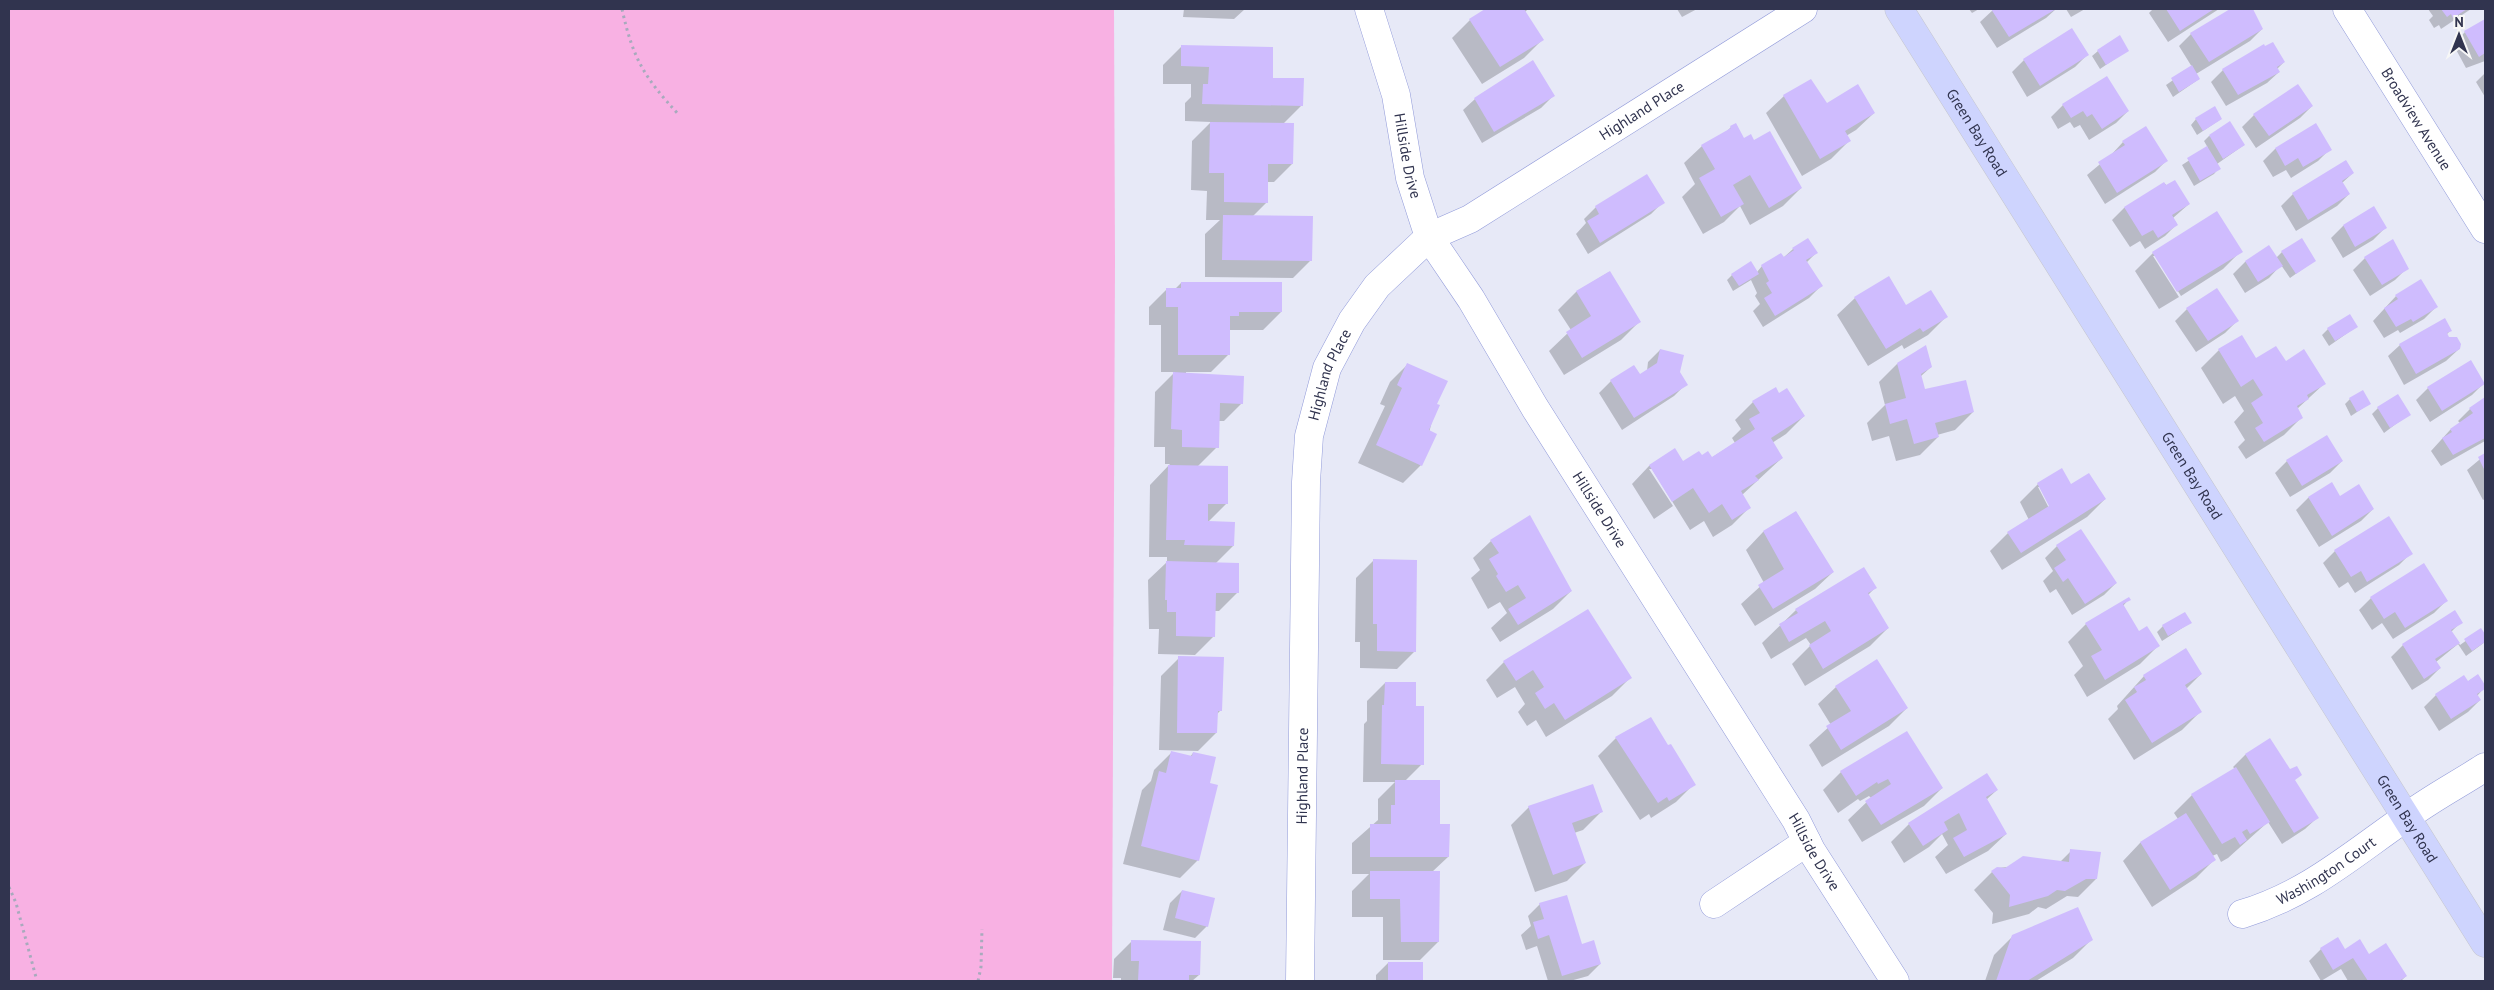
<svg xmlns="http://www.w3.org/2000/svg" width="2494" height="990" viewBox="0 0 2494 990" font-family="'PT Sans',sans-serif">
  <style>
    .green { fill: #f8b1e3 }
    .shadow { fill: #0003; fill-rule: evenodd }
    .building { fill: #cfbcfe }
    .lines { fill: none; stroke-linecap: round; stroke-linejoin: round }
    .minor-casing { stroke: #929bda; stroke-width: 29 }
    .major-casing { stroke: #c5c6ce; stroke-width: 29 }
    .path { stroke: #a8aabd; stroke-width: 3; stroke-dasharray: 2.5 4; stroke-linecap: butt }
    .minor { stroke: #fff; stroke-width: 28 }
    .major { stroke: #ced4fe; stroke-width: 28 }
    .labels { text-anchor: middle; stroke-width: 4.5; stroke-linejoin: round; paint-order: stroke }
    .street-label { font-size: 15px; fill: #31344f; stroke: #f7f7f7 }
  </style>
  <rect width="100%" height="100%" fill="#e7e9f7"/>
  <path class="green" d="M9,9H1114L1115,261L1112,981H9Z"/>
  <path class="shadow" d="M1184,9H1245L1234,19L1183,17Z
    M1487,9H1528L1525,12L1542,40L1524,58L1482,84L1452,38L1470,20Z
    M1677,9H1697L1682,17Z
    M1969,9H1979L1972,13Z
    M1994,9H2056L2046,18L1997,48L1980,22Z
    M2066,9H2085L2071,17Z
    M2153,9H2219L2168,42L2149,13Z
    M2233,9H2250L2262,29L2250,41L2196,74L2199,79L2173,97L2166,85L2192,67L2179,46L2191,34Z
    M2428,9H2471L2441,29L2439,25L2434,28L2429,20L2433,16Z
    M2485,21V61L2466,68L2453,44L2465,32Z
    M1181,47L1272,79L1302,105L1283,124L1292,164L1274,182H1267V202L1252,217L1311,260L1293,278L1205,277V234L1220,220H1206L1207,191L1191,190L1192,141L1211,122L1185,121V103L1191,97V84H1163V65Z
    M2128,50L2100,69L2092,56L2098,51Z
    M2087,55L2075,67L2027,97L2012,72L2024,60Z
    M2284,62L2277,69L2279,72L2267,83L2226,106L2211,82L2223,70Z
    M2485,73V97L2476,82Z
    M1553,96L1541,108L1482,143L1463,110L1475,99Z
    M1784,96L1826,104L1874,113L1856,130L1846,136L1849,141L1831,159L1802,176L1766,113Z
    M2063,105L2128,111L2116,123L2089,140L2080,125L2074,128L2070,122L2058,129L2051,117Z
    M2312,106L2300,118L2256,148L2242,127L2254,115Z
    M2196,119H2221L2197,135L2191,125Z
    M2316,125L2330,149L2318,161L2291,178L2286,170L2273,177L2263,161L2275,149Z
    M1731,127L1744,139L1754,142L1801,188L1783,206L1750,225L1740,206L1724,222L1703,234L1682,197L1695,184L1684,163L1702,146L1725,133Z
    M2209,136L2244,145L2217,164L2219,168L2214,174L2194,186L2182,165L2208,148L2204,141Z
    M2123,142L2167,160L2155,172L2105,204L2087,175L2111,155Z
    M2346,161L2353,173L2342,183L2349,194L2337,206L2296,231L2281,206L2293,194Z
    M2164,183L2189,204L2173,218L2177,224L2165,236L2145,249L2140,241L2130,247L2112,220L2124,208Z
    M1663,202L1651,214L1588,254L1576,234L1586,223L1584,219L1596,207Z
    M2373,208L2385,228L2373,240L2343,258L2331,238L2343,226Z
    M2269,247L2276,258L2282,252L2314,261L2290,278L2281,265L2269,278L2245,293L2233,274L2245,262Z
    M1793,249L1816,253L1806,263L1821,286L1809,298L1763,327L1753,311L1760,304L1755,296L1757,293L1751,280L1733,291L1727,280L1732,275L1757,272L1762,266L1783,258Z
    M2241,251L2223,269L2181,296L2156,256H2153L2179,297L2159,309L2135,271L2153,253Z
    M2365,258L2407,268L2395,280L2370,296L2353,270Z
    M1609,272L1639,322L1621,340L1564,375L1549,351L1571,330L1558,310L1576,292Z
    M1181,283L1281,312L1263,330H1229V354L1211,372H1186V374L1242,403L1224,421H1218L1217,447L1197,467L1227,503L1208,522L1233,546L1215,564L1237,593L1219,611H1214L1213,637L1195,655L1158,654L1159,629H1149L1148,580L1167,562V557H1149L1150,485L1170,464H1165V447H1154L1155,392L1175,372H1161V325H1149V307L1167,289H1175Z
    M2396,296L2436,307L2424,319L2400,333L2398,330L2384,338L2373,321Z
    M1855,298L1906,307L1946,317L1928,335L1904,349L1902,345L1868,366L1837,315Z
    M2187,309L2237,321L2225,333L2196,352L2175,321Z
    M2356,327L2329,346L2322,335L2328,329Z
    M2450,331L2446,335L2459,349L2446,361L2404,385L2388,356L2400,345Z
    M1660,350L1686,384L1674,396L1622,430L1599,393L1611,381L1634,366L1640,375L1647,371L1648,362Z
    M2219,350L2256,360L2285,363L2324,384L2297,409L2302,417L2284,435L2246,459L2238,447L2245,440L2234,422L2244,411L2235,396L2223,404L2201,368Z
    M1408,364L1436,405L1421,465L1403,483L1358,463L1385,406L1380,404L1390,382Z
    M1897,364L1931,367L1920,377L1924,390L1973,412L1955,430L1937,435L1938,437L1920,455L1896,461L1889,436L1872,441L1867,423L1885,405L1879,382Z
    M2484,383L2472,395L2430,422L2416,400L2428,388Z
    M1779,394L1804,416L1786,434L1772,443L1782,458L1742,495L1749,508L1732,525L1713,537L1704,521L1690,530L1652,469H1649L1673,506L1654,519L1632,484L1649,466L1675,450L1683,462L1701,457L1711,458L1735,443L1732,438L1741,429L1735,420L1753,402Z
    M2350,399L2369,404L2351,416L2345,404Z
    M2485,399V441L2441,466L2431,451L2450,430L2460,423L2458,421L2470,409Z
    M2378,408L2409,414L2384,433L2372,414Z
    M2485,455V499L2483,500L2467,470Z
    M2287,461H2342L2330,473L2290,497L2275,473Z
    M2038,484L2071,485L2105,499L2087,517L2002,570L1990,551L2008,533L2029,520L2020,502ZM2038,487H2041L2053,511L2051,512Z
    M2331,484L2340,498L2373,509L2361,521L2319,547L2296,510L2308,498Z
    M1796,512L1833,572L1815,589L1755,626L1741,604L1764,583L1746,550L1763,532Z
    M1491,541L1571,591L1553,609L1500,642L1491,628L1507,613L1500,602L1488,609L1471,578L1480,570L1473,558Z
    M2057,546L2116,583L2104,595L2072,615L2056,589L2050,593L2043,581L2053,571L2045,558Z
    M2335,551L2411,553L2399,565L2355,593L2348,582L2339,588L2323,563Z
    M1374,560L1415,651L1397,669L1360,668V642H1355L1356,578Z
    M1875,588L1868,595L1888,628L1870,646L1805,686L1792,664L1811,645L1806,638L1771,659L1762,643L1796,610Z
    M2371,598L2446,601L2434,613L2393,639L2382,623L2372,630L2359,610Z
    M2129,599L2123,606L2139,633L2158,646L2140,664L2087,697L2074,675L2083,666L2068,642L2086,624Z
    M2461,622L2451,632L2460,645L2481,630L2485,636V642L2466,656L2458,644L2436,662L2440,668L2428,680L2412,690L2391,657L2403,645Z
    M2190,623L2162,641L2157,632L2163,626Z
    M1179,658L1221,710L1216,715V733L1198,751L1159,750L1161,676Z
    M1504,662L1630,678L1612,696L1546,737L1536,720L1527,726L1518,712L1525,704L1515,687L1497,698L1486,680Z
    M2201,674L2186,689L2200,712L2182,730L2134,760L2108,719L2118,709L2117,706L2144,676Z
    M2478,675L2485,687L2477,696L2480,700L2468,712L2439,731L2424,707L2436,695L2467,682Z
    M1385,683L1415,707L1422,764L1405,781L1439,825L1448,857L1432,872L1438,942L1420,960H1383V917H1352V891L1369,874H1352V843L1378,820V799L1395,782H1363L1364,724L1367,721V701Z
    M1836,687L1907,708L1889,726L1822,767L1809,745L1831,725L1818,704Z
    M1907,733L1942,788L1924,806L1862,842L1848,820L1871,798L1869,796L1860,801L1858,799L1838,813L1823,790L1841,772Z
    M1616,738L1694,784L1676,802L1651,818L1649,814L1640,820L1598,756Z
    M2270,740L2317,818L2305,829L2282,844L2268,822L2228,858L2221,862L2217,854L2212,856L2214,860L2196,878L2152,907L2123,861L2140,843L2178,819L2174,813L2192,795L2235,769L2233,767L2245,755Z
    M1172,752L1190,757L1193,753L1208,784L1198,860L1180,878L1123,864L1142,790L1151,781L1154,770Z
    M1997,790L1986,800L2006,834L1988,851L1946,874L1935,857L1948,845L1942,834L1929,847L1904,863L1891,842L1909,824Z
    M1529,807L1601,812L1583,830L1574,833L1585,863L1567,881L1535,892L1511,825Z
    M2071,851L2096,879L2078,897L2067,896L2046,909L2038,907L2029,914L1992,924L1993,913L1974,890L1992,872L1997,868L2060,862Z
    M1182,891L1207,926L1195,938L1163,930L1170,903Z
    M1540,904L1600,964L1588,976L1570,981H1548L1537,946L1526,950L1521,935L1531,926L1528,916Z
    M2013,936L2091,940L2073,958L2036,981H1985L1994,955Z
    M1132,941L1199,975L1192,981H1121V978H1113L1114,959Z
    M2321,949L2345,950L2368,955L2406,976L2401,981H2348L2341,969L2321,981L2309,961Z
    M1388,963H1422V981H1376V975Z"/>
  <path class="building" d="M1485,9H1524L1544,40L1500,67L1469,19Z
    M1991,9H2056L2009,37Z
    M2166,9H2214L2180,31Z
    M2230,9H2253L2263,29L2209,62L2190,33Z
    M2441,9H2467L2453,18L2451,14L2447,17Z
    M2485,19V53L2479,57L2464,31Z
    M2072,28L2089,55L2040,86L2023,59Z
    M2120,35L2129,51L2106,65L2097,50Z
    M2273,42L2285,62L2277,67L2280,72L2238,95L2222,69L2264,44L2265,46Z
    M1181,45L1273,47V78H1304L1303,106L1202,104L1203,84H1208L1209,67L1181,66Z
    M1533,60L1555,96L1494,132L1474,98Z
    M2192,65L2200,79L2179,92L2171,78Z
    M2107,76L2129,111L2102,129L2092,114L2087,117L2083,111L2071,118L2062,104Z
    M1811,79L1827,103L1858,84L1875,113L1845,131L1851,141L1820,159L1783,95Z
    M2298,84L2313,106L2269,136L2253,114Z
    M2215,106L2222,119L2203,131L2195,118Z
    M2230,121L2245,145L2223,159L2209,135Z
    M1210,122L1294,123L1293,164H1268V203L1224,202V173H1209Z
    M1736,123L1744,138L1751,134L1754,140L1770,131L1802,188L1769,208L1750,175L1733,185L1744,204L1721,217L1699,178L1715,169L1701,145L1731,128L1730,126Z
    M2316,123L2332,150L2303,167L2298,158L2285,166L2275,148Z
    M2146,126L2168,161L2117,193L2098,162L2125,145L2122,141Z
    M2207,146L2221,169L2200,181L2187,158Z
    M2346,160L2354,173L2342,181L2350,194L2308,220L2292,193Z
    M1647,174L1665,203L1600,243L1587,221L1599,214L1595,206Z
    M2175,180L2190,204L2172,215L2178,225L2158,238L2153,230L2142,236L2124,207L2164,182L2166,185Z
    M2374,206L2387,228L2355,247L2343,225Z
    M2217,211L2243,252L2177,292L2152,252Z
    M1223,215L1313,216L1312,261L1222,260Z
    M1808,238L1818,253L1806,260L1823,286L1775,316L1764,298L1772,293L1766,283L1769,281L1761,265L1781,253L1784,257L1794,250L1792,248Z
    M2302,238L2316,261L2296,274L2281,251Z
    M2393,239L2409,269L2382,285L2364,257Z
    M2269,245L2283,266L2258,282L2245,261Z
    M1751,261L1759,274L1739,286L1731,274Z
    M1610,271L1641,322L1582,358L1566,332L1591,316L1576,291Z
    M1889,276L1906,305L1931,290L1948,317L1923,332L1920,328L1886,349L1854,297Z
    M2421,279L2438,307L2413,322L2411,319L2396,327L2384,308L2398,299L2395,295Z
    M1181,282H1282V312H1239V316H1230V355H1178V307H1166V288H1181Z
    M2217,288L2239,321L2208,341L2186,308Z
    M2350,314L2358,327L2335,341L2327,328Z
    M2445,318L2452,331L2447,333L2449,337H2457L2461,344L2460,349L2416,374L2399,344Z
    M2242,335L2256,358L2276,346L2286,361L2304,349L2326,384L2307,395L2309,399L2297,406L2303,418L2264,442L2255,428L2263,423L2251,403L2263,395L2253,379L2241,387L2218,349Z
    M1926,345L1932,367L1921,374L1925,389L1966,380L1974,412L1935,423L1939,437L1914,444L1907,419L1890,424L1885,404L1906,398L1897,363Z
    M1660,349L1684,355L1680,372L1688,385L1634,418L1610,380L1634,365L1640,374L1657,363Z
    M2471,360L2485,384L2442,411L2427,387Z
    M1407,363L1448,381L1437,404L1440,405L1429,430L1437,434L1422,466L1376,445L1402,388L1397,385Z
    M1173,372L1244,376L1243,404L1220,403L1219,448L1182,447V430L1171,429Z
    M1776,387L1779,393L1787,388L1805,416L1771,438L1783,458L1755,476L1759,480L1741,491L1751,508L1732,520L1722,504L1709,513L1693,488L1672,502L1649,465L1675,448L1683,461L1699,451L1702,455L1708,451L1712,457L1755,429L1749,419L1760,413L1752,401Z
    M2363,390L2371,404L2357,412L2349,398Z
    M2398,394L2411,415L2390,428L2377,407Z
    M2485,397V438L2453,455L2442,438L2452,432L2450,429L2473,413L2469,408Z
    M2327,435L2343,461L2302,486L2286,460Z
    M2485,453V471L2478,457Z
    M1168,465L1228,466V504H1208V521L1235,522L1234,546L1184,545L1185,540H1166Z
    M2062,468L2071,484L2089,473L2106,499L2021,553L2007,532L2049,506L2037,483Z
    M2332,482L2340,496L2359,484L2374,509L2332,536L2308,497Z
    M1796,511L1834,572L1773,609L1758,585L1784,569L1763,531Z
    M1530,515L1572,591L1518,625L1508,609L1526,598L1518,585L1506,592L1496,576L1498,574L1489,559L1499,553L1490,540Z
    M2389,516L2413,554L2367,582L2361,571L2351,577L2334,550Z
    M2081,529L2117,583L2085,604L2068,578L2063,582L2054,568L2066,560L2056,545Z
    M1373,559L1417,560L1416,652L1377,651V624H1373Z
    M1166,561L1239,563V593H1216L1215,637L1176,636V612H1167V600H1165Z
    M2424,563L2448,601L2405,628L2395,612L2384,619L2370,597Z
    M1864,567L1877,588L1868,593L1889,628L1823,669L1809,645L1831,631L1825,621L1789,642L1779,624L1798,613L1795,609Z
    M2129,597L2131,600L2123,604L2139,631L2147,626L2160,646L2105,680L2091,656L2102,650L2085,623Z
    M1588,609L1632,678L1565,720L1554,703L1545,709L1535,693L1544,687L1533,670L1516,681L1503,661Z
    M2455,610L2463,623L2451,630L2460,643L2435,659L2441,668L2424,679L2402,644Z
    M2185,612L2192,623L2168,636L2162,625Z
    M2481,628L2485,634V642L2472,651L2464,639Z
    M2186,648L2202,674L2185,685L2202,712L2152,743L2125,700L2137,692L2134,687L2146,680L2143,675Z
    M1178,656L1224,657L1222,711H1218L1217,733H1177Z
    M1877,659L1908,708L1841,750L1826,726L1851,711L1835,686Z
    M2478,674L2485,685V689L2477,694L2481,700L2451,719L2435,694L2464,675L2468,681Z
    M1385,682H1416V706H1424V765L1381,764L1382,705H1384Z
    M1651,717L1668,745L1671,744L1696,785L1669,801L1667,797L1658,803L1615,737Z
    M1907,731L1943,788L1881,825L1865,801L1891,784L1888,779L1878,784L1877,782L1856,796L1840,771Z
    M2270,738L2290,769L2297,766L2302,775L2295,780L2319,818L2294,833L2245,754Z
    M1171,751L1192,756L1193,752L1216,757L1210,783L1218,785L1199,861L1141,846L1159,771L1166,773Z
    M2236,767L2270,822L2250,834L2247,829L2242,832L2247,840L2240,845L2235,837L2222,844L2191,794Z
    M1987,773L1998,790L1986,797L2007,834L1964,857L1953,838L1967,830L1959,813L1944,822L1948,830L1923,846L1908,823Z
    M1395,780H1440V824H1450L1449,857H1370V824H1391V805H1395Z
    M1593,784L1603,812L1572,823L1586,863L1553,875L1528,806Z
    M2186,813L2216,860L2170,890L2140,842Z
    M2070,849L2101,852L2097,879H2086L2065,891L2057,890L2048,896L2009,907L2010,895L1991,871L1997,867L2005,868L2023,856L2069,862Z
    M1370,871H1440L1439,942H1401L1400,899H1370Z
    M1182,890L1215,898L1208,927L1175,918Z
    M1567,895L1582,944L1594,940L1601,964L1562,976L1549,935L1538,939L1533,922L1544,919L1539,903Z
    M2078,907L2093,940L2027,981H1996L2012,935Z
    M2338,937L2345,949L2360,939L2369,954L2386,943L2407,976L2399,981H2368L2353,958L2333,970L2320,948Z
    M1131,940L1201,941L1200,975H1189V981H1138L1139,961H1131Z
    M1388,962H1423V981H1388Z"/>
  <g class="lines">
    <g class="minor-casing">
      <g id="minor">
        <path id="s1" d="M1369,9L1396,95L1410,178L1429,237L1471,299L1535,408L1796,820L1811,850L1895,981"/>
        <path id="s2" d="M2347,9L2485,229"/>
        <path d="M1714,904L1807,842"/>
        <path id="s3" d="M2242,914C2308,894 2350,856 2405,818C2430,799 2459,784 2485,767"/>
        <path id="s4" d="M1300,981L1306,482L1309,436L1327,368L1352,321L1377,286L1429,237L1470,219L1803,9"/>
      </g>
    </g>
    <g class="major-casing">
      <g id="major">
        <path id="s5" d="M1899,9L2485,943"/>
      </g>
    </g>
    <path class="path" d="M622,9C633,59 644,77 679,115
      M9,887L16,903L37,981
      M978,981L981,967L982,929"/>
    <use href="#minor" class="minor"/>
    <use href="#major" class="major"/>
  </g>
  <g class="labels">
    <g class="street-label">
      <text dy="5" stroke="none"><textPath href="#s4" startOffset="1031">Highland Place</textPath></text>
      <text dy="5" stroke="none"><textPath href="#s2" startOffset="130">Broadview Avenue</textPath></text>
      <text dy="5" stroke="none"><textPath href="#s5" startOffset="146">Green Bay Road</textPath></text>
      <text dy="5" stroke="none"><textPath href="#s1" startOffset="152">Hillside Drive</textPath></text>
      <text dy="5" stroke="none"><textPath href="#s4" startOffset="610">Highland Place</textPath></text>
      <text dy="5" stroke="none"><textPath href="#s5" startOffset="551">Green Bay Road</textPath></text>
      <text dy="5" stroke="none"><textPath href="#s1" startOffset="558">Hillside Drive</textPath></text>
      <text dy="5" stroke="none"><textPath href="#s4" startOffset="205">Highland Place</textPath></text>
      <text dy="5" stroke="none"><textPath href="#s5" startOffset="956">Green Bay Road</textPath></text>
      <text dy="5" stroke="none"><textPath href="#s1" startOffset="962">Hillside Drive</textPath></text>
      <text dy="5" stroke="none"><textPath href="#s3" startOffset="95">Washington Court</textPath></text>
    </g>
  </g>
  <rect width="2494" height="990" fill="none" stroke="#31344f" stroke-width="20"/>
  <g transform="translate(2459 35)" stroke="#f7f7f7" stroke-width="4" paint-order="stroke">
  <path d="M0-4L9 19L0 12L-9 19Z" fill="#31344f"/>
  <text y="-8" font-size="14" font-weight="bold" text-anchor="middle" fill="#31344f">N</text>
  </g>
</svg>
